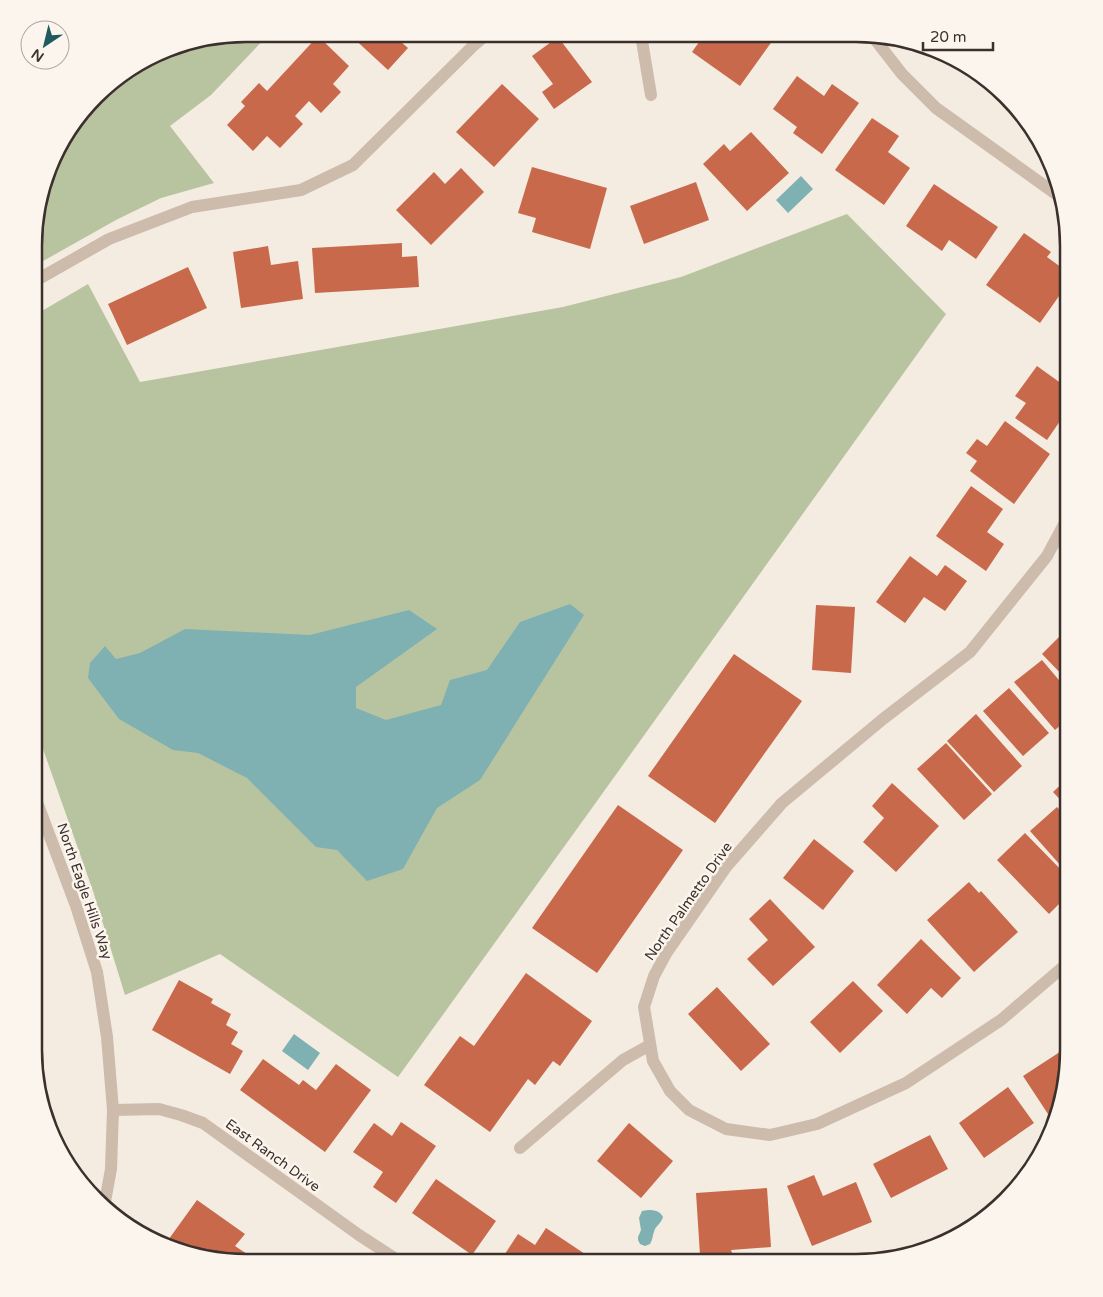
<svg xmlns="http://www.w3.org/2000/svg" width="1103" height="1297" viewBox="0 0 1103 1297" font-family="'Varela Round',sans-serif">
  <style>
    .green { fill: #b8c4a0 }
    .water { fill: #7fb0b2 }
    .building { fill: #c8694b }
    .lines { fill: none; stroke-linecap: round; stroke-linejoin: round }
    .service { stroke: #cdbbac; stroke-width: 12 }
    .minor { stroke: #cdbbac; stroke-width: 12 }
    .tertiary { stroke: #cdbbac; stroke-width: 12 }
    .labels { text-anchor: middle; stroke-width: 5; stroke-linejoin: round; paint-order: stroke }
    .street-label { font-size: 14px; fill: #3b302b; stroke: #fbf5ee }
    .rim { fill: none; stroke: #3b302b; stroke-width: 2.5 }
  </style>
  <rect width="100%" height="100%" fill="#f4ebe1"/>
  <path class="green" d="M246,34H269L211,95L170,126L214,183L161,198L116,220L36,265V218L62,140L106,86L178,45Z
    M847,214L946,314L592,808L398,1077L220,954L125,995L93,891L43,749L34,733L35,315L88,284L140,382L563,307L681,277Z
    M34,878L43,900L34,902Z"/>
  <path class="water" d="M801,176L813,189L788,213L776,200Z
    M570,604L584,615L480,780L437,808L403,869L367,881L337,850L316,847L247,778L198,753L173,750L119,719L88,678L90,663L105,646L116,659L140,653L185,629L310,635L409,610L437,629L356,687V708L386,720L441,705L450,680L487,670L520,622Z
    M294,1034L320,1053L308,1070L282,1051Z
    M648,1210C655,1210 660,1211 663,1217C661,1224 655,1226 654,1232C652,1237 653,1239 650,1244L645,1246L640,1244L638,1240V1237L641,1230L639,1218L642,1211Z"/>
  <path class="building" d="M349,34H392L408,48L388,70Z
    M704,35H730L734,38L737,35H766L773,40L740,86L692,52Z
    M318,36L349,66L333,84L341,92L321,113L309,101L295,116L303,124L280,148L267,136L253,151L227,125L245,106L241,102L259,83L267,91Z
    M558,37L592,82L554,109L542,92L553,84L532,56Z
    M962,65L975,69L980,75L977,78Z
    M797,76L824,96L832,84L859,103L822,154L793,133L797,127L773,109Z
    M502,84L539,119L494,167L456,132Z
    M872,118L899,136L888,152L910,168L884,205L835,170Z
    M751,132L789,173L747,211L703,164L724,144L730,151Z
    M532,167L607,188L590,249L532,232L536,218L518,213Z
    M461,168L484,192L431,245L396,210L434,172L445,184Z
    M696,182L709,220L644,244L630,206Z
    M934,184L998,227L976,259L949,240L942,251L906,226Z
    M1024,233L1051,252L1047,257L1069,273V282L1040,323L986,285Z
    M402,243V257L417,256L419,287L315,293L312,248Z
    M268,246L271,265L298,261L303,299L241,308L233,252Z
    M188,267L207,308L127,345L108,304Z
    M1069,334V354L1060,348Z
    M1037,366L1069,389V408L1047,440L1015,418L1026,403L1015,396Z
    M1005,421L1050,454L1014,504L970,471L977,461L966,453L977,439L987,446Z
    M971,486L1003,509L987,532L1004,544L986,571L936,536Z
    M910,556L937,576L945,565L967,581L945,611L924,597L905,623L876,602Z
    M816,605L855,607L851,673L812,670Z
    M1067,629L1069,631V682L1042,654Z
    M734,654L802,701L715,823L648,776Z
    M1042,660L1069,692V718L1055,730L1014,682Z
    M1009,688L1049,733L1023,756L983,711Z
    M976,714L1022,766L994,792L947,741Z
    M946,743L992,794L964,820L917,769Z
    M1069,777V809L1053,792Z
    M892,783L939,826L896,872L863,842L884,818L872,806Z
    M618,805L683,850L597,973L532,928Z
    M1057,807L1069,820V875L1030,831Z
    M1025,833L1069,878V894L1049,914L997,860Z
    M814,839L854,871L823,910L783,878Z
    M969,882L979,893L981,891L1018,932L974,972L927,920Z
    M770,899L815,947L773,986L747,959L768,940L749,919Z
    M921,939L961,978L942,998L931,988L907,1014L877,985Z
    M526,973L592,1021L560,1066L553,1061L535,1085L528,1079L490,1132L424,1085L460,1036L474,1046Z
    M179,980L213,999L211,1003L231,1014L226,1025L238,1032L231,1044L243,1051L230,1074L152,1030Z
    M853,981L883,1011L840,1053L810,1022Z
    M717,987L770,1044L741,1071L688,1014Z
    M1069,1046V1065L1061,1106L1048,1114L1023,1076Z
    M263,1059L299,1085L303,1080L316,1090L336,1064L371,1090L325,1152L240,1090Z
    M1008,1087L1034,1123L984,1158L959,1123Z
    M401,1122L436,1146L396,1203L373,1187L383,1172L353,1152L374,1123L392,1136Z
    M629,1123L673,1161L641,1198L597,1161Z
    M930,1135L948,1169L891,1198L873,1164Z
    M814,1175L823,1196L856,1182L872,1222L812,1246L787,1186Z
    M436,1179L496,1221L472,1255L412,1213Z
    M767,1188L771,1247L731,1250L732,1253L700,1255L696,1193Z
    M197,1200L245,1234L235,1246L250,1256L245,1263H232L166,1243Z
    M546,1228L588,1256L583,1263H499L518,1234L535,1245Z"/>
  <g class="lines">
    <path class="service" d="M520,1148L623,1060L650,1045"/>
    <path class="minor" d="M641,35L651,95
      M870,36L874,38L902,74L936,108L1063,199
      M35,281L109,239L192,207L301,190L353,165L473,46L487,34
      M1069,962L1001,1020L906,1083L817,1124L770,1135L726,1129L689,1110L670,1091L653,1061L644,1007L654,976L667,952L726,867L782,803L883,719L970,652L1047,556L1069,515"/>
    <path class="tertiary" d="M34,794L76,906L97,972L107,1037L113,1110L111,1169L104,1207
      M113,1110L159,1109L181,1115L203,1123L359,1235L402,1263"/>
  </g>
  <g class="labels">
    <g class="street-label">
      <text transform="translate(85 891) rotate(71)" y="5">North Eagle Hills Way</text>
      <text transform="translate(688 901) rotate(-55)" y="5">North Palmetto Drive</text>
      <text transform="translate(273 1155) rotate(36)" y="5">East Ranch Drive</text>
    </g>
  </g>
  <path d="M0 0H1103V1297H0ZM246 42H856A204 204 0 0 1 1060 246V1050A204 204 0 0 1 856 1254H246A204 204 0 0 1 42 1050V246A204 204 0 0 1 246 42Z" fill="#fbf5ee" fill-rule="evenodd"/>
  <path class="rim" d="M246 42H856A204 204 0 0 1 1060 246V1050A204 204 0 0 1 856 1254H246A204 204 0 0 1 42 1050V246A204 204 0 0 1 246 42Z"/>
  <g transform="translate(45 45) rotate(215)"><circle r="24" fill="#fbf5ee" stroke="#aea6a0"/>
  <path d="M0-4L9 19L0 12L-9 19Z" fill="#1f5a5e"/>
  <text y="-8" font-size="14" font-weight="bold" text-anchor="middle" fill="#3b302b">N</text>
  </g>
  <path d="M923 42v8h70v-8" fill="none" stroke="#3b302b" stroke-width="2.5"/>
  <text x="930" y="42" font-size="15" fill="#3b302b" stroke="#fbf5ee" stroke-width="4" paint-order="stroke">20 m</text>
</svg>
